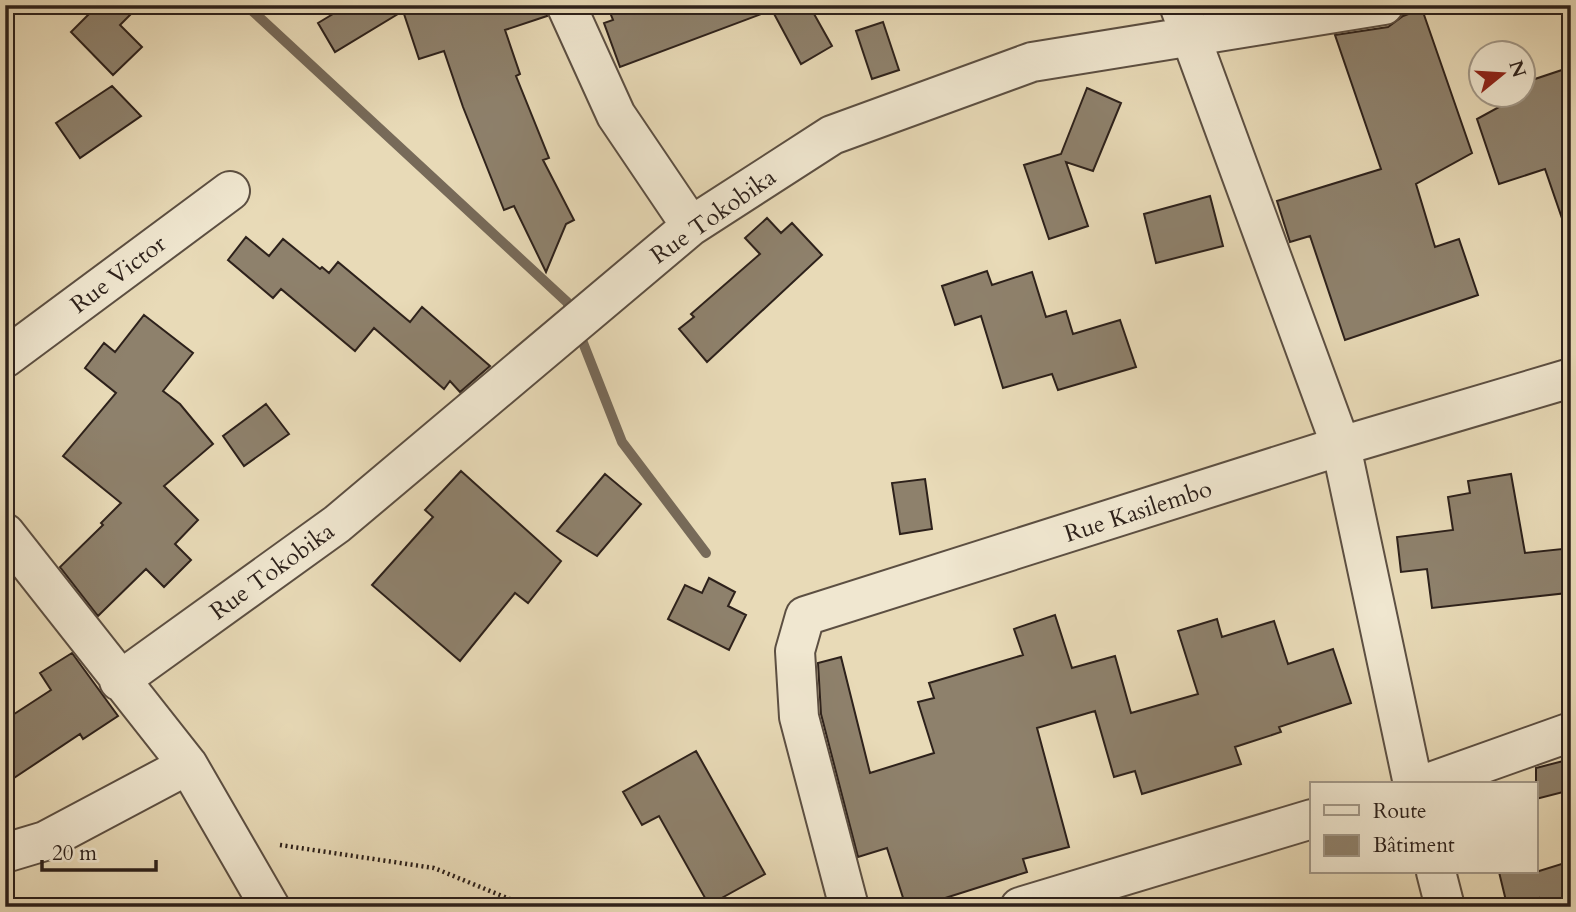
<svg xmlns="http://www.w3.org/2000/svg" width="1576" height="912" viewBox="0 0 1576 912" font-family="Cardo,serif">
  <style>
    .lines { fill: none; stroke-linecap: round; stroke-linejoin: round }
    .stream { stroke: #776a59; stroke-width: 10 }
    .building { fill: #8e816c; stroke: #2d211b; stroke-width: 2 }
    .minor-casing { stroke: #5c4f42; stroke-width: 42 }
    .path { stroke: #2d211b; stroke-width: 4.5; stroke-dasharray: 2 3.5; stroke-linecap: butt }
    .minor { stroke: #f0e7d0; stroke-width: 38 }
    .labels { text-anchor: middle; stroke-width: 5; stroke-linejoin: round; paint-order: stroke }
    .street-label { font-size: 24px; fill: #2d211b; stroke: #f0e7d0 }
  </style>
  <rect width="100%" height="100%" fill="#e8dab7"/>
  <filter id="stains"><feTurbulence type="fractalNoise" baseFrequency=".00286" numOctaves="4"/><feColorMatrix values="0 0 0 0 .2 0 0 0 0 .09 0 0 0 0 .02 0 0 0 .5 -.17"/></filter>
  <radialGradient id="worn" r=".72"><stop offset=".6" stop-color="#630" stop-opacity="0"/><stop offset="1" stop-color="#630" stop-opacity=".3"/></radialGradient>
  <g class="lines">
    <path class="stream" d="M246,5L567,302L572,315
      M578,330L622,442L706,553"/>
  </g>
  <path class="building" d="M98,5H140L120,25L142,47L113,75L71,32Z
    M348,5H545L547,16L505,30L520,74L516,76L549,158L543,160L574,220L566,224L546,272L514,206L504,210L463,107L444,51L419,59L403,11L335,52L318,23Z
    M607,5H809L832,46L801,64L772,10L620,67L604,23L613,20Z
    M1422,9L1472,153L1416,184L1435,247L1459,239L1478,295L1345,340L1310,236L1290,242L1277,201L1381,169L1335,35L1388,27L1403,16Z
    M883,22L899,70L872,79L856,31Z
    M1571,67V230H1566L1545,169L1499,184L1477,119L1523,94V83Z
    M112,86L141,116L80,158L56,123Z
    M1087,88L1121,103L1093,171L1066,162L1088,226L1049,239L1024,165L1061,154Z
    M1210,196L1223,246L1156,263L1144,214Z
    M767,218L781,233L792,223L822,255L707,362L679,329L694,317L691,314L760,254L745,238Z
    M246,237L269,256L283,239L320,269L322,267L329,273L338,262L410,322L422,307L490,366L460,392L450,381L444,389L374,328L355,351L281,289L273,298L228,260Z
    M987,271L992,285L1032,272L1046,317L1066,311L1073,334L1120,320L1136,367L1058,390L1052,374L1003,388L981,316L955,325L942,286Z
    M144,315L193,353L163,391L180,404L213,444L164,486L198,520L175,544L191,560L164,587L146,569L98,616L60,567L103,525L101,523L121,503L63,456L116,393L85,368L104,343L115,352Z
    M266,404L289,434L244,466L223,436Z
    M461,471L561,561L528,603L515,593L460,661L372,585L433,517L425,510Z
    M605,474L641,504L597,556L557,531Z
    M1511,474L1525,553L1562,549L1567,593L1432,608L1427,569L1401,572L1397,537L1453,530L1448,497L1470,493L1468,481Z
    M925,479L932,529L900,534L892,483Z
    M709,578L735,592L728,606L746,615L729,650L668,619L685,585L702,593Z
    M1055,615L1072,668L1115,656L1131,713L1198,694L1178,631L1217,619L1222,637L1274,621L1288,664L1333,649L1351,703L1279,727L1281,732L1235,747L1241,764L1142,794L1135,771L1114,777L1095,711L1037,728L1069,847L1023,859L1027,872L917,907H906L887,848L858,857L821,714L818,663L841,657L870,773L934,753L918,702L934,698L929,683L1023,655L1014,629Z
    M72,653L118,716L83,739L80,734L5,784V720L51,690L40,673Z
    M696,751L765,874L709,905L659,816L642,825L623,792Z
    M1571,759V790L1536,799V768Z
    M1571,861V901L1541,907L1539,898L1507,905L1499,872H1536Z"/>
  <g class="lines">
    <g class="minor-casing">
      <path id="minor" d="M566,5L616,115L691,226
        M1179,5L1341,446L1413,784
        M5,358L230,191
        M5,533L188,765L270,907
        M119,681L337,524L691,226L832,135L1032,62L1384,5
        M1425,784L1571,732
        M5,853L45,841L188,765
        M1436,872L1445,907
        M849,907L799,717L795,651L805,616L1341,446L1571,378
        M1020,907L1312,819"/>
    </g>
    <path class="path" d="M280,845L434,868L529,907"/>
    <use href="#minor" class="minor"/>
  </g>
  <g class="labels">
    <g class="street-label">
      <text transform="translate(713 216) rotate(-35)" y="8">Rue Tokobika</text>
      <text transform="translate(118 274) rotate(-37)" y="8">Rue Victor</text>
      <text transform="translate(1138 511) rotate(-18)" y="8">Rue Kasilembo</text>
      <text transform="translate(272 571) rotate(-36)" y="8">Rue Tokobika</text>
    </g>
  </g>
  <rect width="1576" height="912" fill="none" stroke="#e8dab7" stroke-width="28"/>
  <rect x="7" y="7" width="1562" height="898" fill="none" stroke="#2d211b" stroke-width="3.5"/>
  <rect x="14" y="14" width="1548" height="884" fill="none" stroke="#2d211b" stroke-width="2"/>
  <rect x="1310" y="782" width="228" height="91" fill="#f0e7d0" stroke="#a29888" stroke-width="2"/>
  <rect x="1324" y="805" width="35" height="10" fill="#f0e7d0" stroke="#a29888" stroke-width="2"/>
  <text x="1373" y="818" font-size="21" fill="#2d211b">Route</text>
  <rect x="1324" y="835" width="35" height="21" fill="#8e816c" stroke="#a29888" stroke-width="2"/>
  <text x="1373" y="852" font-size="21" fill="#2d211b">Bâtiment</text>
  <g transform="translate(1502 74) rotate(72)"><circle r="33" fill="#f0e7d0" stroke="#a29888" stroke-width="2"/>
  <path d="M0-5L12 26L0 18L-12 26Z" fill="#8f2418"/>
  <text y="-10" font-size="19" font-weight="bold" text-anchor="middle" fill="#2d211b">N</text>
  </g>
  <path d="M42 860v10h114v-10" fill="none" stroke="#2d211b" stroke-width="3.5"/>
  <text x="52" y="860" font-size="21" fill="#2d211b" stroke="#f0e7d0" stroke-width="5" paint-order="stroke">20 m</text>
  <rect width="100%" height="100%" filter="url(#stains)"/>
  <rect width="100%" height="100%" fill="url(#worn)"/>
</svg>
